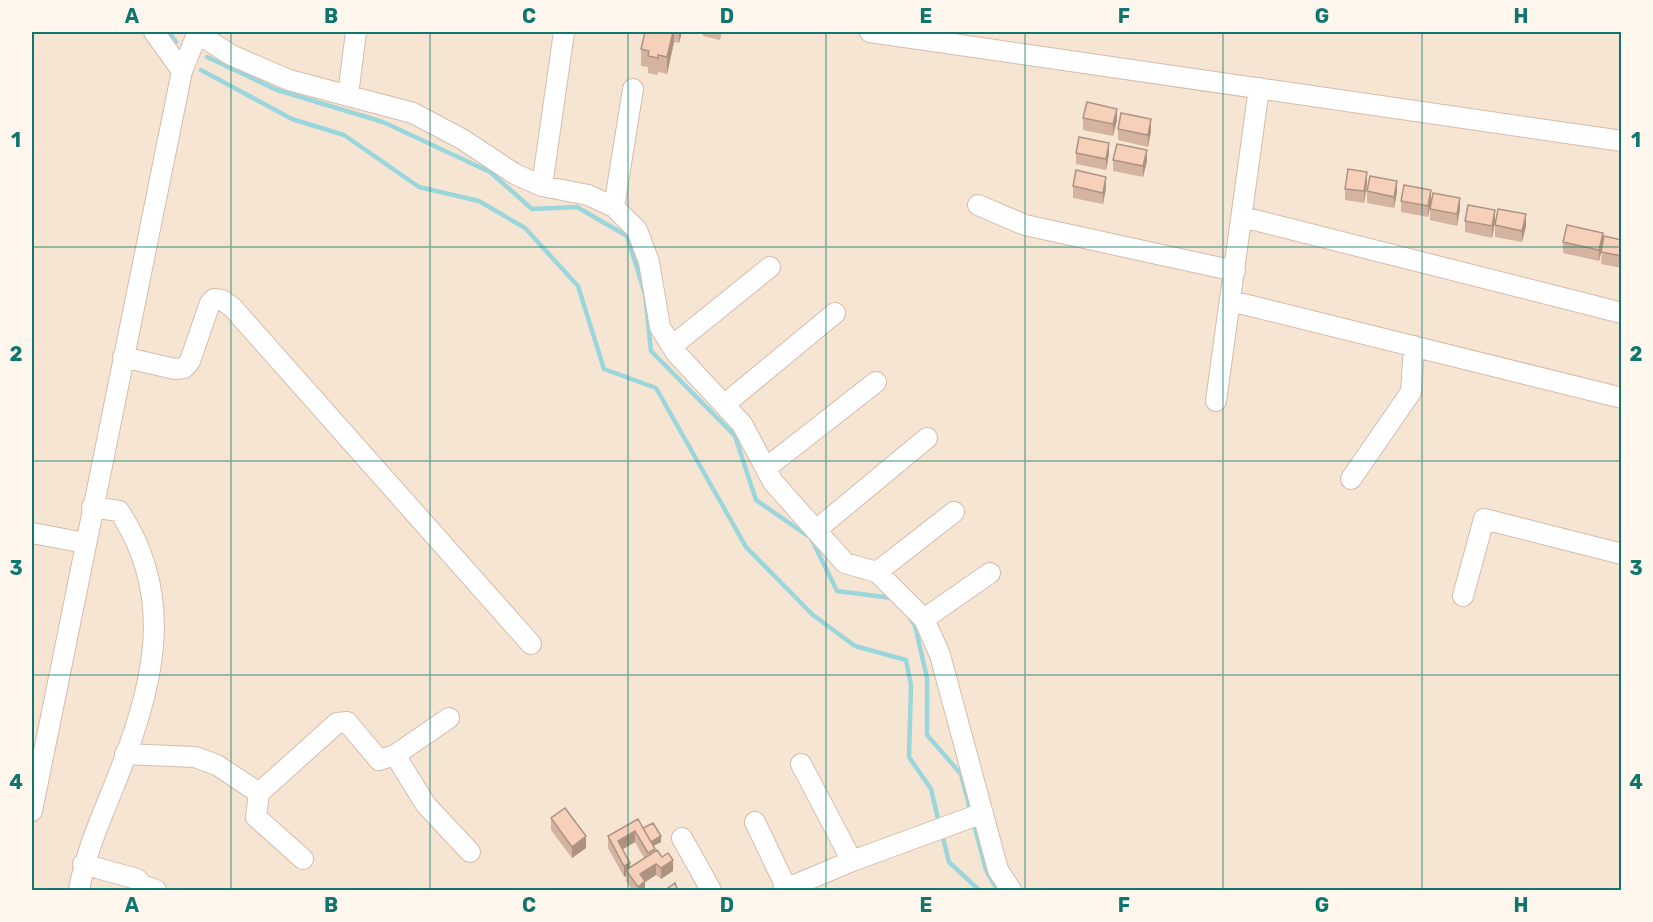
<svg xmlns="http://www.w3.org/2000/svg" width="1653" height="922" viewBox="0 0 1653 922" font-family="Rubik,sans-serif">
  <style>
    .residential { fill: #f7e5d3 }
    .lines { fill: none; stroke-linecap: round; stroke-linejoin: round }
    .stream { stroke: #9cd6dd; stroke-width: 4.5 }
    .minor-casing { stroke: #d4bcad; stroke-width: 22 }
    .minor { stroke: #fff; stroke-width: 20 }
    .wall { fill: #d4b3a0; fill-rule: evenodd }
    .shaded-wall { fill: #ad9282 }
    .building { fill: #f7d0ba; stroke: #ad9282; stroke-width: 1.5 }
    .grid { fill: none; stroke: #0f766e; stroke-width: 1.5; stroke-opacity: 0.55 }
    .neatline { fill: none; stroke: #0f766e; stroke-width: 2 }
    .grid-label { font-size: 20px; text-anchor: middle; font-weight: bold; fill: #0f766e }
  </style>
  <rect width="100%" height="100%" fill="#fef4e5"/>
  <path class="residential" d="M32,32H1621V890H32Z"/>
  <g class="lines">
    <path class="stream" d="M169,32L176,42
      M207,57L277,90L383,122L490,172L532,209L577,207L627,236L645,294L651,351L735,436L756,500L811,538L837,591L892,598
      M201,70L292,119L344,135L419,187L479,201L525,228L578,286L604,369L656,388L746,547L813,615L855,646L906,660L911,685L909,757L931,789L939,823
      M909,616L915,626L927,678V735L961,774L971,813
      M973,821L986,870L997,890
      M942,834L949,862L979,890"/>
    <g class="minor-casing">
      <path id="minor" d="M154,32L182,71
        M870,32L1622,141
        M197,33L231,55L289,80L413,113L462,139L515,174L542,186L588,195L614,207L637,230L649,262L660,327L676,353L742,424L773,482L845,563L877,572L924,619L940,655L998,870L1011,890
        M348,95L356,32
        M542,186L564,32
        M978,205L1025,225L1235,271
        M614,207L633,89
        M1243,217L1622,313
        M1231,301L1622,398
        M672,346L770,267
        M123,357L175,369L184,368L190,361L210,303L214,299L222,300L232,307L531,644
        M1216,401L1259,88
        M724,405L835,313
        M766,468L876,382
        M1351,479L1411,392L1414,346
        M816,530L927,438
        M32,533L85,543
        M877,572L954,512
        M1463,596L1484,519L1622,554
        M924,619L990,573
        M125,754L195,757L217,765L259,793
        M395,755L426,805L470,852
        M801,764L852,861
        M32,811L182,71L198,32
        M755,822L787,889
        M682,838L711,890
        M303,859L256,817L259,793L337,723L347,722L379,760L395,755L449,718
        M83,864L137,879L142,885L156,890
        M79,890C85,854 100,821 114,786C151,693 179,601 119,511L92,507
        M783,890L852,861L983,813"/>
    </g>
    <use href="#minor" class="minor"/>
  </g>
  <path class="wall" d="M645,32H682L679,43L674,42L667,74L658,72V75L648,73V67L641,66V49Z
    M703,32H722L720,40L703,36Z
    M1083,118L1117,120L1113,136L1083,130Z
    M1118,129L1151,131L1148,147L1118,140Z
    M1076,153L1109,154L1106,170L1076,164Z
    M1113,160L1147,161L1143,177L1113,171Z
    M1367,184L1364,203L1345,200V189Z
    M1073,186L1106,188L1103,204L1073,198Z
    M1367,191L1397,192L1394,208L1367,203Z
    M1401,201H1431L1460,209L1457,226L1430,220V209L1431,202L1428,217L1401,212Z
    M1465,221L1495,222L1492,238L1465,232Z
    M1495,225L1526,226L1522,242L1495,237Z
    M1622,240V268L1601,264L1602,250L1599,261L1563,253V242L1603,244Z
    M551,818L586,848L572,858L551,830Z
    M643,828L661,842L653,846L655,851L673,871L661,879L656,875L645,882V891H633L626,881V876L624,877L608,848V836ZM635,842L644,858L630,867L623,849Z"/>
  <path class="shaded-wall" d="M673,32H674V42L667,74V57Z
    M679,32H682L679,43Z
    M1117,109V120L1113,136V124Z
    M1151,119V131L1148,147V135Z
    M1109,143V154L1106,170V159Z
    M1147,150V161L1143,177V166Z
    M1367,172V184L1364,203V191Z
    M1106,177V188L1103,204V193Z
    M1397,181V192L1394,208V197Z
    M1431,190V201L1428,217V206Z
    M1460,198V209L1457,226V214Z
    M1495,210V222L1492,238V226Z
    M1526,214V226L1522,242V231Z
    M1603,233V245L1599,261V250Z
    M635,831V842L618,852V841Z
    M586,836V848L572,858V847Z
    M661,836V842L650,848V842Z
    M673,860V871L661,879V868Z
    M630,863V874L626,870V876L624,877V866Z
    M656,864V875L645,882V891H638L640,874Z"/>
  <path class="building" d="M645,32H673L667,57L658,55V58L648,56L649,51L641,49Z
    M1087,102L1117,109L1113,124L1083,118Z
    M1121,113L1151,119L1148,135L1118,129Z
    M1079,137L1109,143L1106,159L1076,153Z
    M1117,144L1147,150L1143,166L1113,160Z
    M1348,169L1367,172L1364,191L1345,189Z
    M1076,170L1106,177L1103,193L1073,186Z
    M1370,176L1397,181L1394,197L1367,191Z
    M1404,185L1431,190L1428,206L1401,201Z
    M1433,193L1460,198L1457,214L1430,209Z
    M1468,205L1495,210L1492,226L1465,221Z
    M1498,209L1526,214L1522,231L1495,225Z
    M1567,225L1603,233L1599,250L1563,242Z
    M1604,236L1622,240V256L1601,252Z
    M565,808L586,836L572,847L551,818Z
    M638,819L655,849L648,853L635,831L618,841L630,863L624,866L608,836Z
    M653,823L661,836L651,842L643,828Z
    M657,850L662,857L668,853L673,860L661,868L656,864L640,874L645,881L638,887L626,870Z
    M675,883L678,891H664Z"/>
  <path class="grid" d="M231,32V890M430,32V890M628,32V890M826,32V890M1025,32V890M1223,32V890M1422,32V890M32,247H1622M32,461H1622M32,675H1622"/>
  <rect width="1653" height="922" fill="none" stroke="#fff7ee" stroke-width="66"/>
  <rect x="33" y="33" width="1587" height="856" class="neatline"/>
  <g class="grid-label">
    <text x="132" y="23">A</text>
    <text x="331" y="23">B</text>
    <text x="529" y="23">C</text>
    <text x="727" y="23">D</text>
    <text x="926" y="23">E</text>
    <text x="1124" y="23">F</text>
    <text x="1322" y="23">G</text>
    <text x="1521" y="23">H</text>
    <text x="16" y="147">1</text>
    <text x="1636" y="147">1</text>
    <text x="16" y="361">2</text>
    <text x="1636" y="361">2</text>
    <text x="16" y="575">3</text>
    <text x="1636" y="575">3</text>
    <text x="16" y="789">4</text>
    <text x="1636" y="789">4</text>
    <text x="132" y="912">A</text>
    <text x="331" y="912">B</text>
    <text x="529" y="912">C</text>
    <text x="727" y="912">D</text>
    <text x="926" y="912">E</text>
    <text x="1124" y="912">F</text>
    <text x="1322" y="912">G</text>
    <text x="1521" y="912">H</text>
  </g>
</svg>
